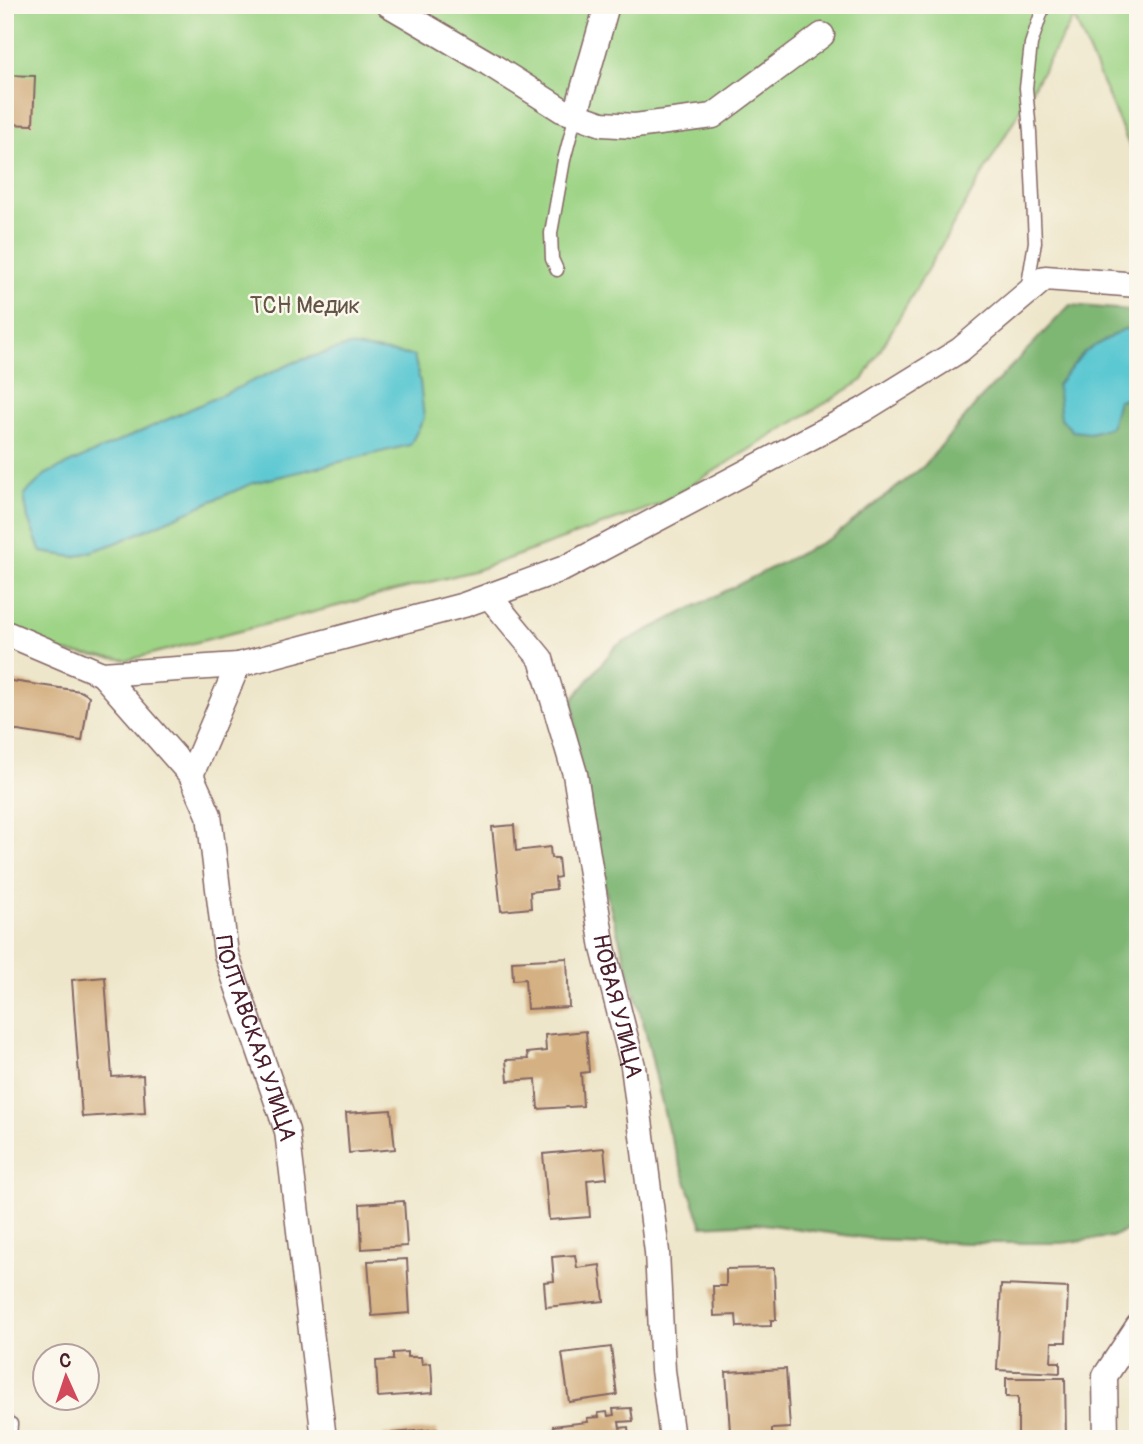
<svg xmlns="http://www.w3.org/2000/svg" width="1143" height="1444" viewBox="0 0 1143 1444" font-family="Pangolin,sans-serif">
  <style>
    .green { fill: #9ed486; stroke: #747a58; stroke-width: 2 }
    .forest { fill: #7eb673; stroke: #646a4f; stroke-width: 2 }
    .water { fill: #5bc8d2; stroke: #52747e; stroke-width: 2 }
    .building { fill: #d4b082 }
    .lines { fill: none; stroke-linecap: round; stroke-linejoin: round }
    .lane-casing { stroke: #836563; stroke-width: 15 }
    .street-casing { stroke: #836563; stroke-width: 27 }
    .lane { stroke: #fff; stroke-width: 12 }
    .street { stroke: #fff; stroke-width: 24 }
    .labels { text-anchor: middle; stroke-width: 5; stroke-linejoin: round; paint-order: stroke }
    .park-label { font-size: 23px; fill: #635546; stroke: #fbf7ec }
    .street-label { font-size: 23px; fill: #4a1f2b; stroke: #fbf7ec }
  </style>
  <rect width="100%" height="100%" fill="#fbf7ec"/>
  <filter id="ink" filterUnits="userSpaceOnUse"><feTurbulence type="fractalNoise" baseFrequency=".0143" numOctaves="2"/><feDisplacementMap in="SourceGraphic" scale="14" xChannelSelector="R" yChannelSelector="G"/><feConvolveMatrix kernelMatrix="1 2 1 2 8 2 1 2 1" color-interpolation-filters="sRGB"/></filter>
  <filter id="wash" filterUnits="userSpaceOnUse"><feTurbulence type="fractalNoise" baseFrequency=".00686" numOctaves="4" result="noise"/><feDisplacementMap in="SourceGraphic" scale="28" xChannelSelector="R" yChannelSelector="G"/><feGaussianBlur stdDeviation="1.57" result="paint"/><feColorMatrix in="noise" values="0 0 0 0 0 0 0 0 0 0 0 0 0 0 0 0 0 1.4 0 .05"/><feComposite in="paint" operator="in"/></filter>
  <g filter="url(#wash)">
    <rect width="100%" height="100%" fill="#eee6ca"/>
    <path class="green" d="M5,5H1138V166L1074,17L863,380L660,504L477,570L128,660L5,645Z"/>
    <path class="forest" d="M1070,305L1138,311V1225L1112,1237L1062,1243H967L873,1239L756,1223L702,1226L668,1130L644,1025L601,875L577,749L573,699L616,646L833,537L924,466L983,396Z"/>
    <path class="water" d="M1124,329L1138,330V397L1118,400L1111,427L1090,433L1072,431L1061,418L1057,385L1083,353Z
      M348,346L414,356L420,382L424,418L410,445L253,483L116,543L75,557L41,552L28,519L24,495L46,474L295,362Z"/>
    <g id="blocks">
      <path class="building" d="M5,75L35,76L33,125L5,124Z
        M5,467H10V613H5Z
        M5,680L80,691L89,696L82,741L5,729Z
        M514,825L516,851L550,847L551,858H558L560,877L555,878L556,889L530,892L531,908L501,911L492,827Z
        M567,958L569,1007L527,1009L525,979L513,980L512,961Z
        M105,977L112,1077L143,1075L145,1113L82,1117L72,980Z
        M586,1031L589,1072L581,1073L583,1106L538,1109L536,1079L508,1081L506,1060L528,1059L527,1053L546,1051L545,1035Z
        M391,1110L395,1149L349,1153L346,1113Z
        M604,1148L607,1178L587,1180L590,1217L549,1220L543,1154Z
        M404,1201L407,1246L362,1249L360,1204Z
        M575,1255L577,1268L600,1265L604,1301L546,1307L544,1282L554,1281L552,1257Z
        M407,1259L410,1313L372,1316L368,1261Z
        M774,1268L776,1320H771V1326L737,1327L736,1315L714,1316L713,1286H726V1269Z
        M1001,1285L1068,1288L1066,1342H1052L1051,1362H1060V1373L997,1370Z
        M611,1347L617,1395L569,1402L562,1353Z
        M407,1352V1357H421L422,1364L431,1363L433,1393L378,1397L376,1361L393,1360V1353Z
        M786,1369L790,1428L772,1429V1436L735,1438V1432H730L726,1372Z
        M1006,1378H1065L1066,1438L1018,1439V1397H1006Z
        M631,1408L633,1421L619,1422L620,1428L628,1427L629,1439H574V1435L554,1437L553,1426L588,1422L587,1418L599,1417L598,1413L607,1412L608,1416L614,1415L613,1409Z
        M437,1429L438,1439H384L383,1434Z"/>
    </g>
  </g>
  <g filter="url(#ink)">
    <use href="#blocks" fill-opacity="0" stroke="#836563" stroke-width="2"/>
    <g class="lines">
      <g class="lane-casing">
        <path id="lane" d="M557,270L552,259L551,233L564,160L576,114
          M1027,290L1035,242L1030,132L1026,88L1031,44L1044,5
          M5,1421L11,1424L10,1439"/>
      </g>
      <g class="street-casing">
        <g id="street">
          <path d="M389,5L488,63L562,110L602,124L635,126L713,116L822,35"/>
          <path d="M576,114L607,5"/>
          <path id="s1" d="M489,596L541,659L575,774L603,948L633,1066L657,1252L663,1370L672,1439"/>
          <path d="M5,634H8L102,674L238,665L464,605L565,568L863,410L960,350L1045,278L1138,285"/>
          <path id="s2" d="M102,674L191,775L209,815L226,954L287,1131L324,1439"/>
          <path d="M191,775L238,665"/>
          <path d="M1106,1439L1105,1376L1138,1326"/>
        </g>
      </g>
      <use href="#lane" class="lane"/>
      <use href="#street" class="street"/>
    </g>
  </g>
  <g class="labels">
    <g class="park-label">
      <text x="305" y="313">ТСН Медик</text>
    </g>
    <g class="street-label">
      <text dy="8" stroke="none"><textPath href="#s1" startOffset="438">НОВАЯ УЛИЦА</textPath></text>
      <text dy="8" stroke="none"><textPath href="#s2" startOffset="408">ПОЛТАВСКАЯ УЛИЦА</textPath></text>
    </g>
  </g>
  <rect width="1143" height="1444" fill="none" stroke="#fbf7ec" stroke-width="28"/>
  <g transform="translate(66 1377) rotate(357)"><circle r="33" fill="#fbf7ec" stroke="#b4a19f" stroke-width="2"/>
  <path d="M0-5L12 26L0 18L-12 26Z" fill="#d1495b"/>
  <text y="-10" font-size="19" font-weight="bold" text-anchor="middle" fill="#4a1f2b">С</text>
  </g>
</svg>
